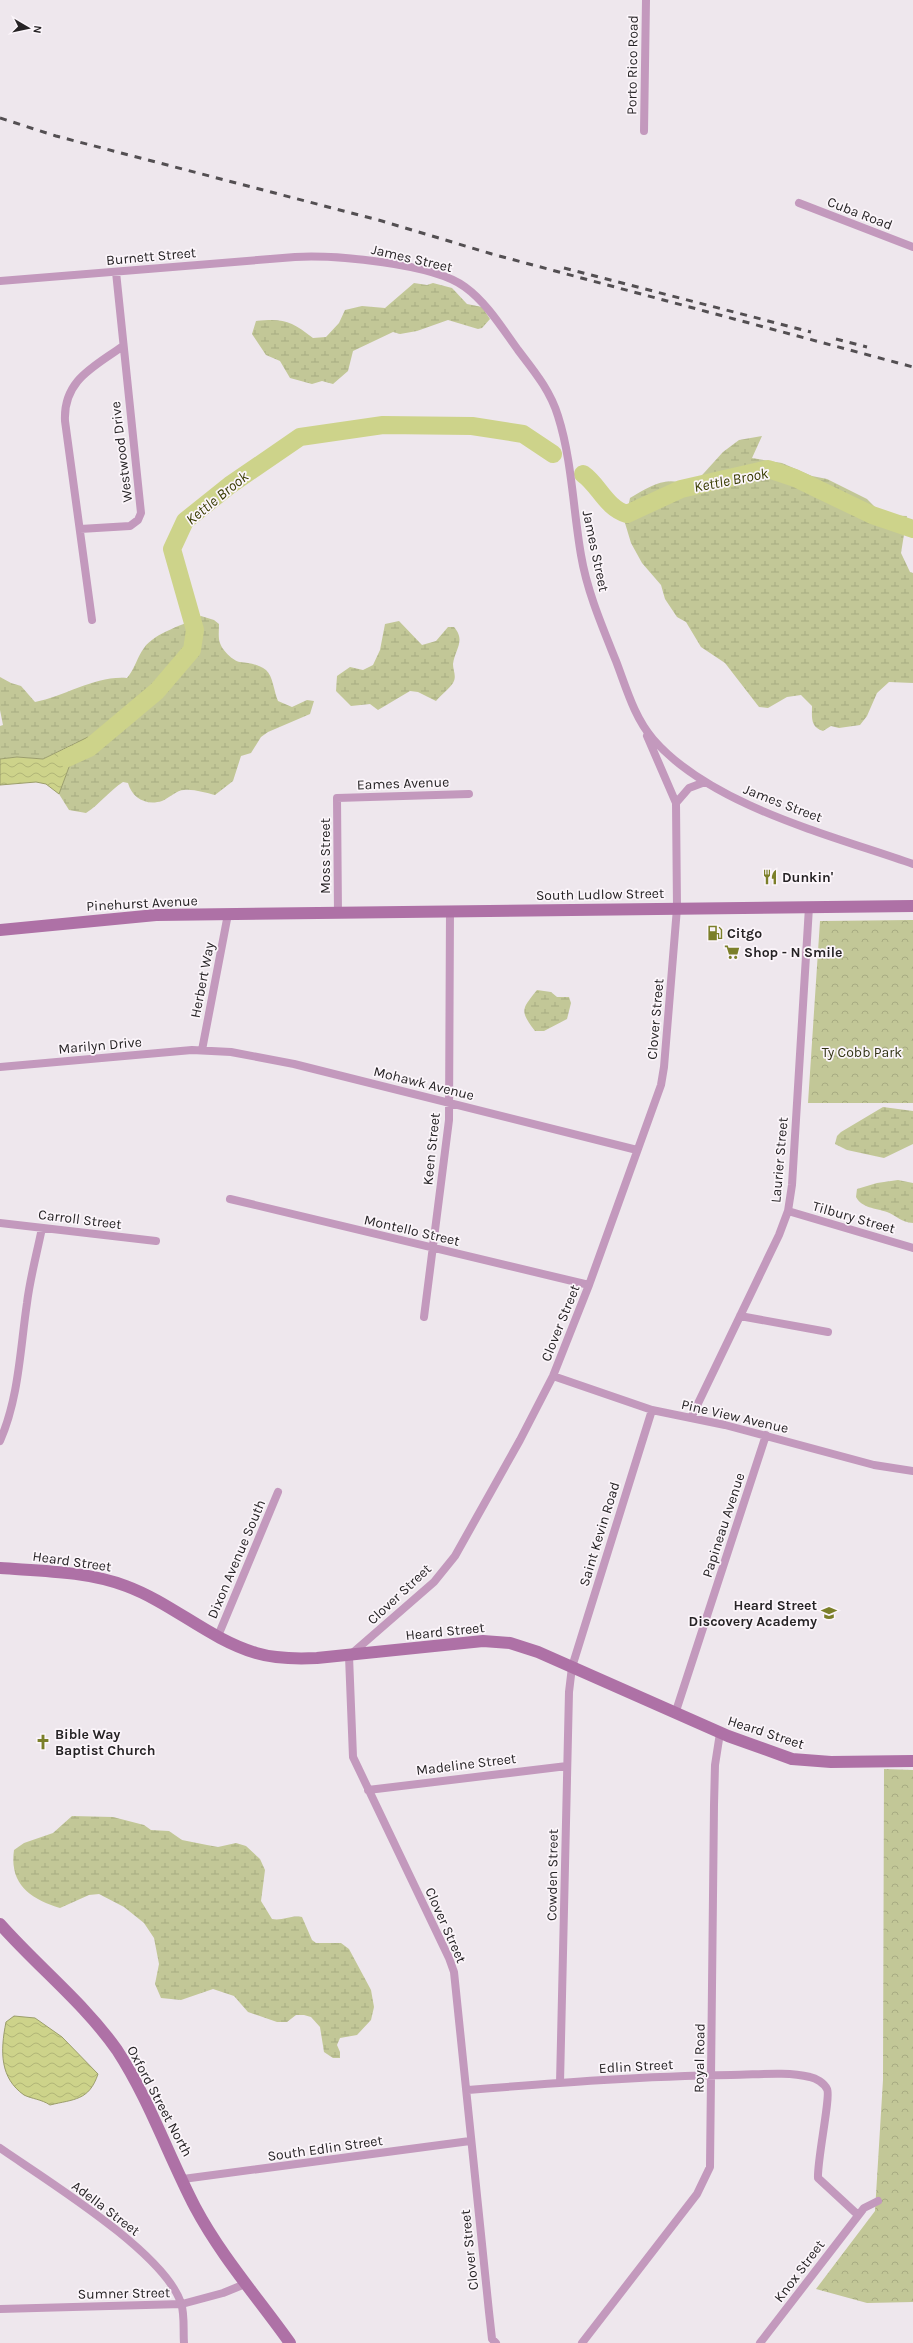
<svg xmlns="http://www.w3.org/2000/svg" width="913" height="2343" viewBox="0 0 913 2343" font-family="Karla,sans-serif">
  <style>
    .forest { fill: url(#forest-crowns) }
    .wetland { fill: url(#wetland-marsh) }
    .water { fill: url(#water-waves); stroke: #9b9e6c }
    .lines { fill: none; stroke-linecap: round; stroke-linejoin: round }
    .river { stroke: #cdd38a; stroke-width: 18 }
    .street { stroke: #c399bd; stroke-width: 8 }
    .secondary { stroke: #ae71a6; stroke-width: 12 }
    .rail { stroke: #534f52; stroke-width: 3; stroke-dasharray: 7 7; stroke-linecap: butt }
    .labels { text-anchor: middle; stroke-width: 3.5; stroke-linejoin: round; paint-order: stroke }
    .street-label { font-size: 14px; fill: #262325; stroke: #fbf5fa }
    .poi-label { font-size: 14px; font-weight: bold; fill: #262325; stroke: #fbf5fa; text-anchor: start }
    .park-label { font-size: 14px; fill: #323414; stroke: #fbf5fa }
    .water-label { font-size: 15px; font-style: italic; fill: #393c02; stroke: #fbf5fa }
  </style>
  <defs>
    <pattern id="forest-crowns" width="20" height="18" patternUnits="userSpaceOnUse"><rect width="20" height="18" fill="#c2c797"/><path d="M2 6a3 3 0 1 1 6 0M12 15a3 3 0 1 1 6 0" fill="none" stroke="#a7ab82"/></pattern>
    <pattern id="wetland-marsh" width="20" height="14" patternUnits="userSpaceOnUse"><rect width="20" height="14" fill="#c2c797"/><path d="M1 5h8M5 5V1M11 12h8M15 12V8" fill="none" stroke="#a7ab82"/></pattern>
    <pattern id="water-waves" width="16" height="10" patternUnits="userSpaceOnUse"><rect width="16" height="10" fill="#cdd38a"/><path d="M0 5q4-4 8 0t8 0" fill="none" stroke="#b0b577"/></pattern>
  </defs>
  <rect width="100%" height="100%" fill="#eee7ed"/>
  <path class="forest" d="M913,920V1103H808L820,921Z
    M884,1769L913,1770V2302L867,2303L816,2289L875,2211L883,2080Z"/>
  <path class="wetland" d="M414,283L427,285L433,283L452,288L467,304L482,307L490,319L482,328L478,329L448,320L417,331L400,334L393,332L353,351L348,371L333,384L322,381L312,384L290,378L280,361L266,355L252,334L256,321C284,318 291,321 313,338L326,337L339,323L345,310L362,306L385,308Z
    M762,436L752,458L782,463L812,476L827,479L867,499L883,515L907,516L901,553L910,572L913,573V683L889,682L877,693L867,716L860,725L839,728L831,726L823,731C810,727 812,717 812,706L801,695L787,697L768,708L759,707L725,663L701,647L686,622L677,617L665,599L661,585L642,563L631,543L625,523L630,498C649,487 667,474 688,486L694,484L723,452L739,440Z
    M201,616L214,620L219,624C219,630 218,638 220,643C222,650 233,661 240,662C249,663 258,664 266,670C273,676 274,692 278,701L292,707L307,700L314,701L310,714L268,732L261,737L251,753L241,756L233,781L215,795C206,793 194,789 184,790C177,790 169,798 162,801C146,806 132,798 128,783L123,782C109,791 100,804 86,813L69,810L59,794L69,767L89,748L77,742L43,759L17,757L0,759V726L3,725L0,710V677L11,683L21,686L35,702C65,696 97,675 127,678C136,667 137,657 144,648C155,632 185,625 201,616Z
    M399,621L422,645L436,641L448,627H454C466,641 455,649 453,664C453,671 457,676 453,683C449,689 441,695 436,701L418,692L410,691L378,710L370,704L351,706L336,691L337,676L350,667L363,670L373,665L380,650L385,624Z
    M537,990L551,992L557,997H569L571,1003L567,1019L544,1031H535C519,1010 522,1009 537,990Z
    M883,1107L913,1111V1144L884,1158L847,1150L835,1144L837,1136L841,1132Z
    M898,1180L913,1183V1223C901,1222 897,1216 887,1212C875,1208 862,1208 856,1197L857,1189L877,1183Z
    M72,1816L113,1817L144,1825L151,1830L169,1831L182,1840L207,1845L218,1847L236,1843L246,1846L260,1859L265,1870L261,1901L272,1919C283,1921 290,1915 302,1917L312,1940L316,1943H341L349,1949L371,1990L374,2007L371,2020L357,2035L340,2038L337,2045L340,2052V2058H333L324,2052L320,2027L311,2017L304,2015H296L287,2022H277L248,2012L234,1996L213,1989L181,2000L161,1998L155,1984L159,1964L154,1938L144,1923L124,1907L99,1894L89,1895L60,1908C31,1899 9,1885 14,1850L24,1843L53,1833Z"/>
  <path class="water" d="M88,737L89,748L69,767L59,794L46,784L36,782L0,785V759L17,757L43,759Z
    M14,2016L35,2018L62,2037L98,2074C89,2101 74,2099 50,2105C41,2099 32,2099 24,2095C0,2078 0,2052 6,2022Z"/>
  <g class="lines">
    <path class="river" d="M583,474C599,485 606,508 627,514L681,489L768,469L795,478L872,515L913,529
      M67,758L89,748L157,691L192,650L195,630L172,549L185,521L230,485L300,437L383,425L472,426L523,434L553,454"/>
    <path class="street" d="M644,131L646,0
      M799,203L913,247
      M0,281L295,257C335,255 433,263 465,287C487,303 502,328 518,350C534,371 550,390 558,416C572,460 573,509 581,555C587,591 602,626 616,661C626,687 634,717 653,739C711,806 831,835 913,864
      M80,529L130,526L138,520L141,513L116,272
      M92,620L65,421C63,380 94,367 123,346
      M647,736L676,803
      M338,914L337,798L469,794
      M202,1050L228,914
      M0,1067L192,1050L231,1052L294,1064L637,1150
      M230,1199L589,1285
      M788,1211L913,1248
      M0,1223L156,1241
      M740,1316L828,1332
      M424,1317L449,1120L450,910
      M553,1376L652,1410L725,1425L874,1465L913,1471
      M691,1418L779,1235L788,1211L792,1185L809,907
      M0,1441C19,1397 20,1350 27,1303C30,1278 37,1253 42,1228
      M218,1636L278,1492
      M675,1714L766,1435
      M368,1790L567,1766
      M560,2083L569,1692L572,1667L652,1410
      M468,2090C555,2083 643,2076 731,2075C756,2075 785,2071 810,2077C816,2078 824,2083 827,2089C831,2096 817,2160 818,2178L858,2215
      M0,2148C46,2180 164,2252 181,2303C185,2315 183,2331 184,2343
      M183,2179L470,2141
      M0,2309L182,2304L223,2293L245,2284
      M496,2343L492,2339L489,2312L454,1972L449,1958L353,1757L349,1656L434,1582L455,1556L520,1440L553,1376L589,1285L661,1085L664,1067L677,908L676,803L689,788L705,782
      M582,2343L697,2194L710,2167L714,1805L715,1765L720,1733
      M760,2343L864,2208L878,2201"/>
    <path class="secondary" d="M0,930L156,915L913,906
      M0,1568C41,1571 87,1571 126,1586C172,1603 209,1639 256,1653C276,1659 297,1659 317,1658L483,1641L510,1643L538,1652L728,1736L792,1759L831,1762L913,1761
      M0,1924C38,1967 84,2003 117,2050C149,2099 168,2155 195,2207C221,2256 258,2298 290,2343"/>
    <path class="rail" d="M0,118L56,136L382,221L492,254L913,367
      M564,268L811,332
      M836,339L867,347"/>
  </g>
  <defs>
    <g id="restaurant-bare" transform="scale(1.2)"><path d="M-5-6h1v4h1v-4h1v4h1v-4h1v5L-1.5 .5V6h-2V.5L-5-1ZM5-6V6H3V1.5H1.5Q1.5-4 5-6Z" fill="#7b7f29" stroke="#fbf5fa" stroke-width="2.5" paint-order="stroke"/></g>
    <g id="fuel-bare" transform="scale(1.2)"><path d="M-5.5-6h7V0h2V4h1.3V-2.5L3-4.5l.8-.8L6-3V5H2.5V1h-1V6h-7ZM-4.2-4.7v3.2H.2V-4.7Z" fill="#7b7f29" stroke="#fbf5fa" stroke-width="2.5" paint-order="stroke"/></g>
    <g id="supermarket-bare" transform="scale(1.2)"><path d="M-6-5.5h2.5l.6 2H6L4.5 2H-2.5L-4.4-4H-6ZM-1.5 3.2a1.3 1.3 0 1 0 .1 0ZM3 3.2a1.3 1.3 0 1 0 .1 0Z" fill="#7b7f29" stroke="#fbf5fa" stroke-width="2.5" paint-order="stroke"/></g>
    <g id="school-bare" transform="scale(1.2)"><path d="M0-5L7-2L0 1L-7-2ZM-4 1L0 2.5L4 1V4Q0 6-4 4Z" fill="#7b7f29" stroke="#fbf5fa" stroke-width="2.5" paint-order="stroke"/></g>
    <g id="church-bare" transform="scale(1.2)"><path d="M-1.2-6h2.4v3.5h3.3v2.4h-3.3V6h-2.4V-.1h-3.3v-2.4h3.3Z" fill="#7b7f29" stroke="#fbf5fa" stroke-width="2.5" paint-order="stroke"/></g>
  </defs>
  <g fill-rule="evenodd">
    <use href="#restaurant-bare" x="770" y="877"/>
    <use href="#fuel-bare" x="715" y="933"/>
    <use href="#supermarket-bare" x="732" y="952"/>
    <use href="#school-bare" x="829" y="1613"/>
    <use href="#church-bare" x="43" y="1742"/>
  </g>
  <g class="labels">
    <g class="street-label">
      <text transform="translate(632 65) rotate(-89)" y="5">Porto Rico Road</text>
      <text transform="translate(860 213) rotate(21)" y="5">Cuba Road</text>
      <text transform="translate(151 256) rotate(-5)" y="5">Burnett Street</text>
      <text transform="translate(412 258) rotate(13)" y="5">James Street</text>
      <text transform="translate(121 452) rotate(-97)" y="5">Westwood Drive</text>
      <text transform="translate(596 551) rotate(78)" y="5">James Street</text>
      <text transform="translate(403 783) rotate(-2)" y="5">Eames Avenue</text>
      <text transform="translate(783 803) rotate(21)" y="5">James Street</text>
      <text transform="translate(325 856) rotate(-90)" y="5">Moss Street</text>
      <text transform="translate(600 894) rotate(-1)" y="5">South Ludlow Street</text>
      <text transform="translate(142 903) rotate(-3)" y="5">Pinehurst Avenue</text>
      <text transform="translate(202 980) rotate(-79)" y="5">Herbert Way</text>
      <text transform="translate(655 1019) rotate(-85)" y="5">Clover Street</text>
      <text transform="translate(100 1045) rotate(-5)" y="5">Marilyn Drive</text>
      <text transform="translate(424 1083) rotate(14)" y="5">Mohawk Avenue</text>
      <text transform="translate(431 1149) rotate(-84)" y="5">Keen Street</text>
      <text transform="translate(779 1160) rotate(-85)" y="5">Laurier Street</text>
      <text transform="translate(854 1217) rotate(16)" y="5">Tilbury Street</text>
      <text transform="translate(80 1219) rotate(7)" y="5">Carroll Street</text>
      <text transform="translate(412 1230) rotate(13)" y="5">Montello Street</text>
      <text transform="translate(560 1323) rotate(-68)" y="5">Clover Street</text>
      <text transform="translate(735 1416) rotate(13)" y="5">Pine View Avenue</text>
      <text transform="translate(723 1525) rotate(-72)" y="5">Papineau Avenue</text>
      <text transform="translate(599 1534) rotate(-73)" y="5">Saint Kevin Road</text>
      <text transform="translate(236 1559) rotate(-67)" y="5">Dixon Avenue South</text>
      <text transform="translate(72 1561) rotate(8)" y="5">Heard Street</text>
      <text transform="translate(399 1594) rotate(-43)" y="5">Clover Street</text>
      <text transform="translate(445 1631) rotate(-6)" y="5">Heard Street</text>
      <text transform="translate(766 1732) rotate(18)" y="5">Heard Street</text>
      <text transform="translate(466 1764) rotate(-7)" y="5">Madeline Street</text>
      <text transform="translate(552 1875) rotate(-89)" y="5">Cowden Street</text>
      <text transform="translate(446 1925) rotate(66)" y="5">Clover Street</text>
      <text transform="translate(699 2058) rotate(-89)" y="5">Royal Road</text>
      <text transform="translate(636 2066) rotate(-3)" y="5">Edlin Street</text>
      <text transform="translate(160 2101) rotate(62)" y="5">Oxford Street North</text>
      <text transform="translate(325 2148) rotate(-8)" y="5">South Edlin Street</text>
      <text transform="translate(106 2208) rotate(37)" y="5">Adella Street</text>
      <text transform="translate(469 2250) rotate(-96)" y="5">Clover Street</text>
      <text transform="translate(799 2271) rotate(-53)" y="5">Knox Street</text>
      <text transform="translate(124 2293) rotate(-1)" y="5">Sumner Street</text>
    </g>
    <g class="poi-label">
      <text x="782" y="882">Dunkin'</text>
      <text x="727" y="938">Citgo</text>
      <text x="744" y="957">Shop - N Smile</text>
      <text x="817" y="1610" text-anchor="end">Heard Street<tspan x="817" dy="16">Discovery Academy</tspan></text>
      <text x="55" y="1739">Bible Way<tspan x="55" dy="16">Baptist Church</tspan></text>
    </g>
    <g class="park-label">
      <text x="862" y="1057">Ty Cobb Park</text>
    </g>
    <g class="water-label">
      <text transform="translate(731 480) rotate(-11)" y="5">Kettle Brook</text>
      <text transform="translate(217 498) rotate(-39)" y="5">Kettle Brook</text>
    </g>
  </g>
  <g transform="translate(28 28) rotate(99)" stroke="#fbf5fa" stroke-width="3" paint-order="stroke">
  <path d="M0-3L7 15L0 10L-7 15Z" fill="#262325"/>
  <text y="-6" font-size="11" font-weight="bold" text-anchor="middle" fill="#262325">N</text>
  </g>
</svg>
